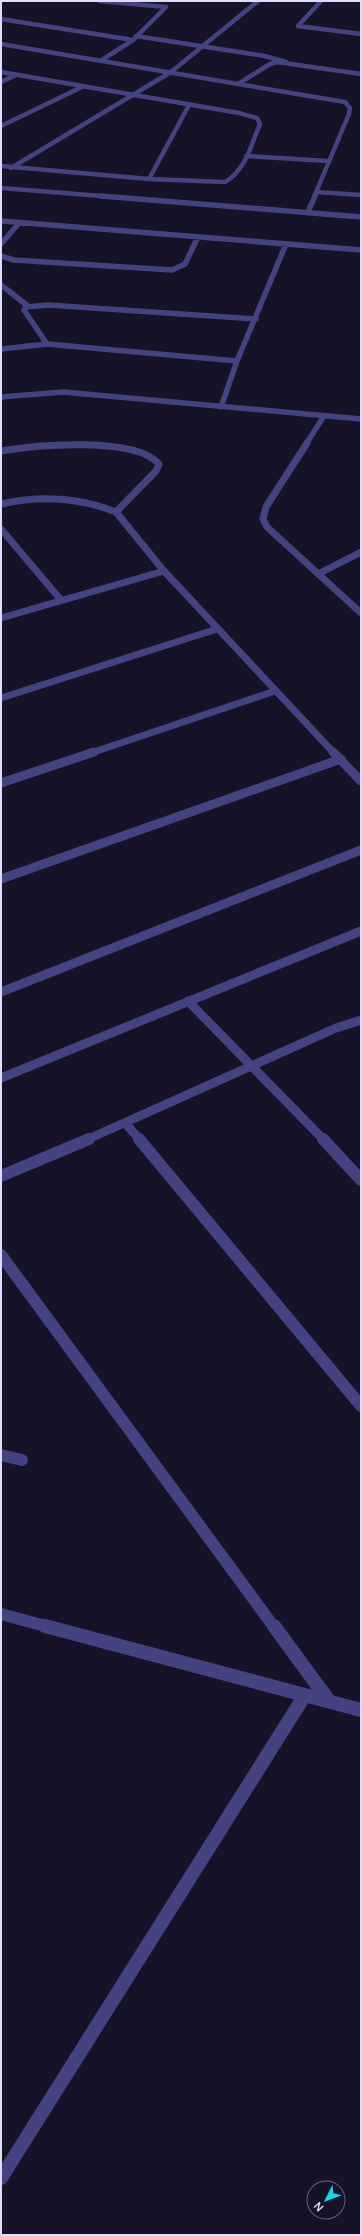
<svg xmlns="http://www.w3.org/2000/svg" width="362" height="2236" viewBox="0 0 362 2236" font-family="Manrope,sans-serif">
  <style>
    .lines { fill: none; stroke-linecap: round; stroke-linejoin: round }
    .minor-far5 { stroke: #454282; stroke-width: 4.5 }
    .minor-far4 { stroke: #454282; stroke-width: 5.5 }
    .minor-far3 { stroke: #454282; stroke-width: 7 }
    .minor-far2 { stroke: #454282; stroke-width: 9 }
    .minor-far1 { stroke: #454282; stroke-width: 12 }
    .minor { stroke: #454282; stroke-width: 14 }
    .tertiary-far1 { stroke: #454282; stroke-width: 4.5 }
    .tertiary { stroke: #454282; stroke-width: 5.5 }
  </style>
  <rect width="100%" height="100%" fill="#161228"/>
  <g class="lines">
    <path class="minor-far5" d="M100,1L166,7L133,40
      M1,19L133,40L102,60
      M298,26L361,34
      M298,26L321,1
      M136,36L265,56L286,62
      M1,44L345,102L350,108L349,114L314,197
      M1,72L239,113L257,118L260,124C251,145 246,170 225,182L149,179L1,166
      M1,82L16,75
      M238,84L270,64L277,62L361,74
      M1,126L82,87
      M246,156L328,161
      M11,168L171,72L258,1
      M149,179L189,105
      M316,192L361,195"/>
    <path class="minor-far4" d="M308,212L315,196
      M1,221L361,250
      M1,244L19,223
      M1,256L14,260L172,270L185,264L198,237
      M1,285L28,306
      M47,344L24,310L26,307L48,305L256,319
      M1,349L47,344L237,361
      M1,397L63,392L361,419
      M221,407L237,361L286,244
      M306,444L324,416"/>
    <path class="minor-far3" d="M307,443L266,507L263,519L267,527L361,613
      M1,451C36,445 135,436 159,464L156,471L116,512L164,571L334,753
      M1,504C41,495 78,497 116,512
      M1,529L61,600
      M318,574L361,552
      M1,618L164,571
      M1,698L217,629
      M91,753L275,691"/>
    <path class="minor-far2" d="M333,752L361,781
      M1,783L94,752
      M1,879L341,759
      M1,992L361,850
      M188,1001L324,1140
      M1,1078L361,931
      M126,1124L140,1140
      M86,1140L336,1028L361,1020"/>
    <path class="minor-far1" d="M139,1139L361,1406
      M323,1139L361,1180
      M1,1176L89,1139
      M1,1255L274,1627
      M1,1455L22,1460
      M1,1614L49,1627"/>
    <path class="minor" d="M45,1626L361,1710
      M274,1626L329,1701
      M1,2178L305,1695"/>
    <path class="tertiary-far1" d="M1,188L114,197"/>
    <path class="tertiary" d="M101,196L361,217"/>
  </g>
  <rect width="362" height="2236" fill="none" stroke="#e0dcfc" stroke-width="4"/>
  <g transform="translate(326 2200) rotate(228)"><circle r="19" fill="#161228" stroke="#67637d"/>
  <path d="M0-3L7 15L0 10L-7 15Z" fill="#19d4eb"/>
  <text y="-6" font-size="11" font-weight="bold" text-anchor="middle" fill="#e0dcfc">N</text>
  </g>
</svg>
